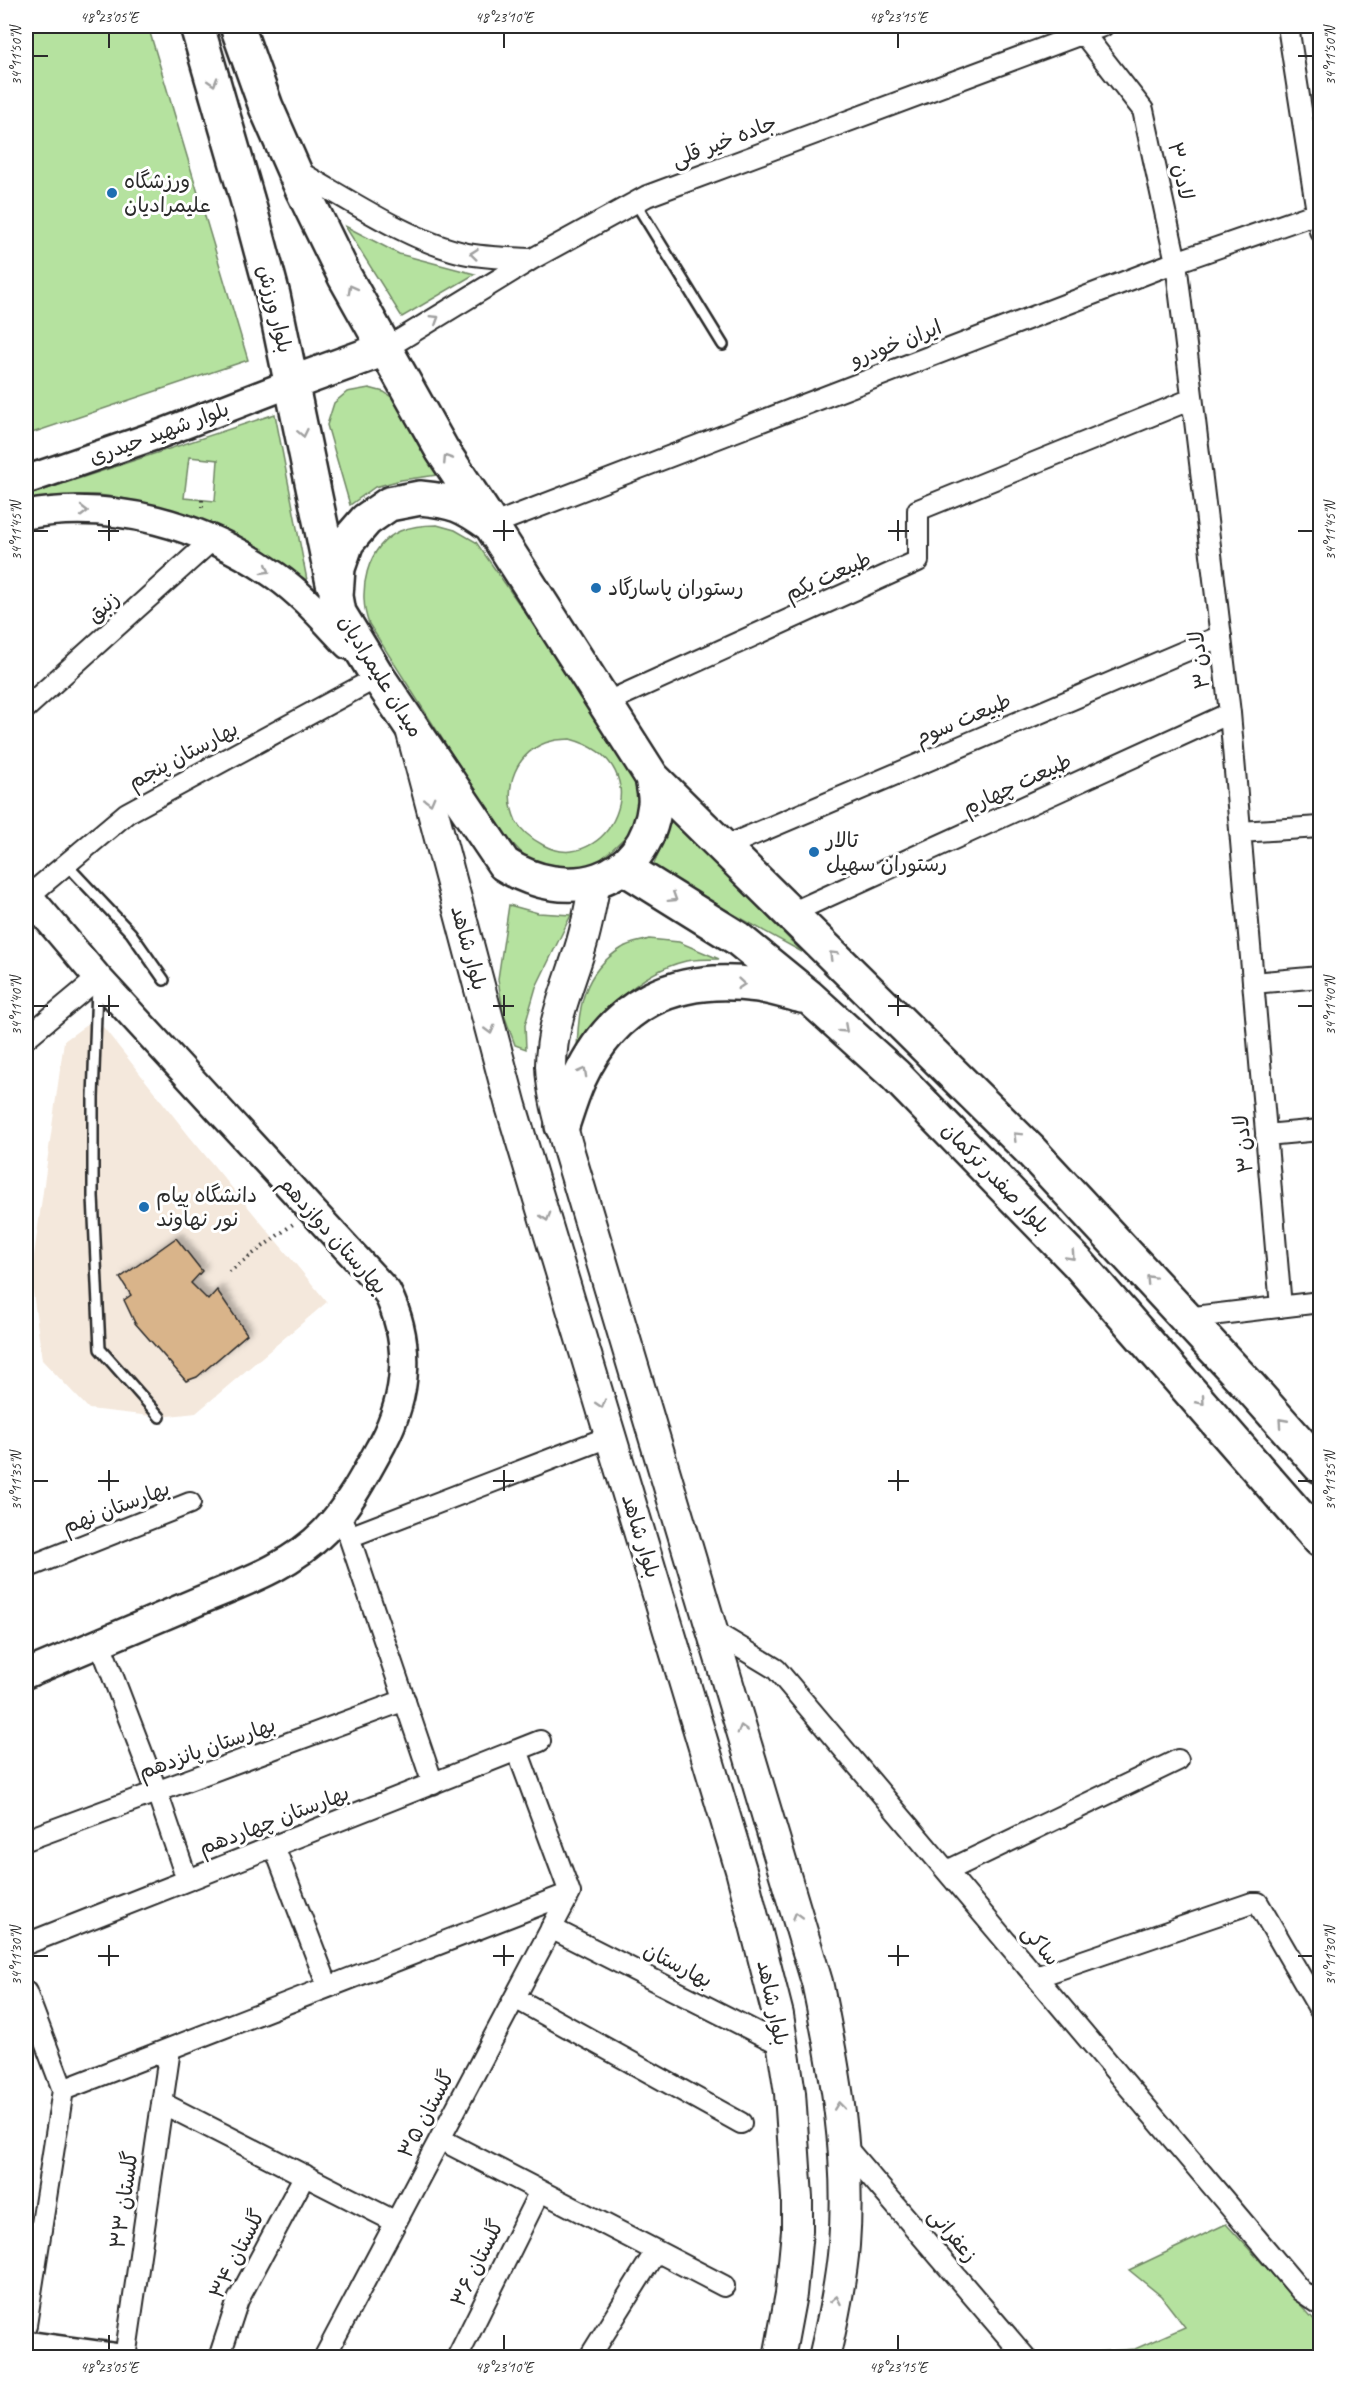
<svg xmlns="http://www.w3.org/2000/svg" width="1346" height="2383" viewBox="0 0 1346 2383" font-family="Caveat,'Playpen Sans Arabic',sans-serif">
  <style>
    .built { fill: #f4e8dc }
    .green { fill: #b5e29f; stroke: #708665; stroke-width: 1.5; fill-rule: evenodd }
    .building { fill: #d9b48a; stroke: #2b2b2b; stroke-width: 1.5; filter: url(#shadow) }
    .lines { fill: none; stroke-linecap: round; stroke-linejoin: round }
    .lane-casing { stroke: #2b2b2b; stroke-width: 14 }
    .street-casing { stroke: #2b2b2b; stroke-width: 24 }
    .secondary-casing { stroke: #2b2b2b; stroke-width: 32 }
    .primary-casing { stroke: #2b2b2b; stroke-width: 34 }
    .highway-casing { stroke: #2b2b2b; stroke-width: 38 }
    .path { stroke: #2b2b2b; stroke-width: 4; stroke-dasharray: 1.5 4.5; stroke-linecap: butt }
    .lane { stroke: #fff; stroke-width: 9 }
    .street { stroke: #fff; stroke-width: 20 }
    .secondary { stroke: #fff; stroke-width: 27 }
    .primary { stroke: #fff; stroke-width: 30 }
    .highway { stroke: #fff; stroke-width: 33 }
    .oneway { stroke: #a0a0a0 }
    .ticks { fill: none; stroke: #2b2b2b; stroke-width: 2 }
    .poi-dot { fill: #1f6fb2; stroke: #fff; stroke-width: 2 }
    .labels { text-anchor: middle; stroke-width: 6; stroke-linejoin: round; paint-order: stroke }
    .street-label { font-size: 21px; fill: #2b2b2b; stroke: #fff }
    .poi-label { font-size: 21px; fill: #2b2b2b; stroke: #fff; text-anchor: start }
    .neatline { fill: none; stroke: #2b2b2b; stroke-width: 2 }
    .ticks-label { font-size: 15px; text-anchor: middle; fill: #2b2b2b }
  </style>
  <defs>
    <filter id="shadow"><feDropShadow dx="5.5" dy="-5.5" stdDeviation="3" flood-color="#0004"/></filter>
  </defs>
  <rect width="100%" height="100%" fill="#fff"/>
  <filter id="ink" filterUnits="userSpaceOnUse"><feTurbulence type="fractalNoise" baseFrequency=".0167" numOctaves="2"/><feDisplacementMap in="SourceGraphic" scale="12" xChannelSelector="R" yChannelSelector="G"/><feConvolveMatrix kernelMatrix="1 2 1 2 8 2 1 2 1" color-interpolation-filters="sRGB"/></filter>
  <g filter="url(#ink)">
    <path class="built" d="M96,1018L190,1137L327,1302L196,1413L160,1417L89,1409L42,1360L31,1277L64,1041Z"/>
    <path class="green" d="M26,26H148L248,360L26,435Z
      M345,226L399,254L475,274L402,317Z
      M369,388L384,392L397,401L438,475L401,480L375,487L350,505L327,425L334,403L347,392Z
      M275,414L307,580C242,543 153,490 76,495C59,496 42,500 26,503V496ZM189,457L218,460L215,501L184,498Z
      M437,525L455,530L476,542L628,760C636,777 644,799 639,818C637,826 628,835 622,840C614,848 604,858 594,864C578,872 551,873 535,864C521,855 510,840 499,828L369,624C357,593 366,546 400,531C412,526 424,525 437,525ZM570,739C666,765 606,879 543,845C532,839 522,832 516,821C501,789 516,749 552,741C558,739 564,740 570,739Z
      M672,818L802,952L652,869Z
      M509,905L538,913L571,915L536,987L525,1025L526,1049L515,1045L503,1012L498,979Z
      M649,939L679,942L719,959C708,959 696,959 686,961C636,973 606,1011 577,1051C578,1009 582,972 622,948C629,943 640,942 649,939Z
      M1226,2224L1320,2326V2357L1075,2358L1083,2353L1135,2349L1185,2327L1161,2296L1129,2270Z"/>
    <path class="building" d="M176,1238L202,1271L191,1283L208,1300L217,1290L247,1334L197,1377L186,1381L135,1323L124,1300L131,1295L120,1278Z"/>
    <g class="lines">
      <g class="lane-casing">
        <path id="lane" d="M635,202L723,345
          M66,864L131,933L164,980
          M97,987L93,1098V1196L100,1349L160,1417"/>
      </g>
      <g class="street-casing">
        <path id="street" d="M1288,26L1320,231
          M1083,33L1143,110L1176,262L1230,713L1281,1307
          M294,169C345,197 407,240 463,253C485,258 510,258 532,259
          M385,349L532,259L647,196L1103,26
          M491,525L1176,262L1320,212
          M605,703L918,561V510L1192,399
          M26,708L212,540
          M1240,832L1320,827
          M724,847L1221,636
          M26,898L127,813L378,677
          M791,913L1230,713
          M1253,983L1320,977
          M26,1038L98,978
          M1266,1135L1320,1130
          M1186,1318L1320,1302
          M341,1513L433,1784
          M349,1537L611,1436
          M26,1568L190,1503
          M713,1631L776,1669L1301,2291L1320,2304
          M100,1643L157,1792L187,1880
          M517,1750L570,1893
          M26,1840L405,1700
          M274,1846L328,1987
          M947,1871L1178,1760
          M551,1928L782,2045
          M26,1944L540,1741
          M1036,1977L1252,1903H1258L1320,2010
          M26,1992L63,2090L26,2325
          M515,1998L741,2123
          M63,2090L570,1893
          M162,2103L396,2222
          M440,2139L724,2286
          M843,2144L1026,2358
          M125,2358L170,2049
          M219,2358L238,2300L305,2175
          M324,2358L570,1893
          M457,2358L540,2191
          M589,2358L656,2251"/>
      </g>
      <g class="secondary-casing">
        <path id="secondary" d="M26,480L160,434L292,383
          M26,515C113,499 204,525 276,576C303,595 325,621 348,645
          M26,893L98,978L387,1292C412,1342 408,1395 382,1444C365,1475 349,1506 325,1531C289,1568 239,1584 194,1603C138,1627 82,1650 26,1674
          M26,2345L120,2358"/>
      </g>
      <g class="primary-casing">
        <path id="primary" d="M412,733L511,1106L741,1870L778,2015L790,2093L797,2198V2231L791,2294L779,2358
          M595,882C591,904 587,927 580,949C568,988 551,1025 551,1066C552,1095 561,1124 569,1152L817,1982C835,2068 851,2156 844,2245C841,2283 833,2320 824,2358"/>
      </g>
      <g class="highway-casing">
        <path id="highway" d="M197,26L250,209L273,295L333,583
          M237,26L266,107L303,191L345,277L442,450L487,518
          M292,383L385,349
          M420,498C454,501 463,505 491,525L652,777C653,785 656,796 655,804C646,885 565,904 504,864L378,677L339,613L336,596L338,568L347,542L366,520L389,504Z
          M652,777L1029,1149L1250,1387L1320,1466
          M623,867L737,938L808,996L895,1075L1077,1262L1320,1540
          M562,1126C567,1111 572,1094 579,1079C614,1003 675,974 757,985C772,987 787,992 802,996"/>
      </g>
      <path class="path" d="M202,500V511
        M229,1272L293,1224"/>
      <use href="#lane" class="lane"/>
      <use href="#street" class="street"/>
      <use href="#secondary" class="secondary"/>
      <use href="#primary" class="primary"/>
      <use href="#highway" class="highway"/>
    </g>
    <defs><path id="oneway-chevron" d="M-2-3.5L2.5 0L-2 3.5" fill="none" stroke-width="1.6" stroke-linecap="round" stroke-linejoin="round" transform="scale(1.5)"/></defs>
    <g class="oneway">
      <use href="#oneway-chevron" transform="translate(213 82) rotate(73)"/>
      <use href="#oneway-chevron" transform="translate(474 254) rotate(-174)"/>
      <use href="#oneway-chevron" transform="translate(352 289) rotate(-119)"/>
      <use href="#oneway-chevron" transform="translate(435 319) rotate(-32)"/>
      <use href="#oneway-chevron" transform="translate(303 433) rotate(78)"/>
      <use href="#oneway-chevron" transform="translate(447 459) rotate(-123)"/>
      <use href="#oneway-chevron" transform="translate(84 511)"/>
      <use href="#oneway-chevron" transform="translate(266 570) rotate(31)"/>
      <use href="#oneway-chevron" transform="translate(430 801) rotate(75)"/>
      <use href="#oneway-chevron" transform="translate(673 898) rotate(32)"/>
      <use href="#oneway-chevron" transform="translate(833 955) rotate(-135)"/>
      <use href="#oneway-chevron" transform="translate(741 984) rotate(5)"/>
      <use href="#oneway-chevron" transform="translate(844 1029) rotate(42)"/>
      <use href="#oneway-chevron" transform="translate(490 1030) rotate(75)"/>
      <use href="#oneway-chevron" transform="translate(583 1072) rotate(-61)"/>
      <use href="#oneway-chevron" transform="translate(1017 1136) rotate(-135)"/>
      <use href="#oneway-chevron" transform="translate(546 1217) rotate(73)"/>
      <use href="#oneway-chevron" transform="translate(1071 1256) rotate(47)"/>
      <use href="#oneway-chevron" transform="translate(1150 1279) rotate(-133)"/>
      <use href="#oneway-chevron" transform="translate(1201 1401) rotate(49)"/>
      <use href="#oneway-chevron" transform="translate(601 1404) rotate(73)"/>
      <use href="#oneway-chevron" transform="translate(1282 1422) rotate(-132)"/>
      <use href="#oneway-chevron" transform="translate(742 1729) rotate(-106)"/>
      <use href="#oneway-chevron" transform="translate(797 1916) rotate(-106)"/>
      <use href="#oneway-chevron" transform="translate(839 2106) rotate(-96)"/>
      <use href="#oneway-chevron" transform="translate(836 2300) rotate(-79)"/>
    </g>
  </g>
  <path class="ticks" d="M109,33V48M504,33V48M898,33V48M33,56H48M1298,56H1313M109,520V541M504,520V541M898,520V541M33,531H48M98,531H119M493,531H514M888,531H909M1298,531H1313M109,995V1016M504,995V1016M898,995V1016M33,1006H48M98,1006H119M493,1006H514M888,1006H909M1298,1006H1313M109,1470V1491M504,1470V1491M898,1470V1491M33,1481H48M98,1481H119M493,1481H514M888,1481H909M1298,1481H1313M109,1945V1966M504,1945V1966M898,1945V1966M33,1956H48M98,1956H119M493,1956H514M888,1956H909M1298,1956H1313M109,2335V2350M504,2335V2350M898,2335V2350"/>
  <g class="poi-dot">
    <circle cx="112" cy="193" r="6"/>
    <circle cx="596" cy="588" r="6"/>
    <circle cx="814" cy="852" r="6"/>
    <circle cx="144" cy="1207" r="6"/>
  </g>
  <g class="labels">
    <g class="street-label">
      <text transform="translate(724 141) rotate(-21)" y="7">جاده خیر قلی</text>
      <text transform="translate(1181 171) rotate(78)" y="7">لادن ۳</text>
      <text transform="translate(275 309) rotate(76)" y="7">بلوار ورزش</text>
      <text transform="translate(896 343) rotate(-21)" y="7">ایران خودرو</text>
      <text transform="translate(159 433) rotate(-20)" y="7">بلوار شهید حیدری</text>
      <text transform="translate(828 576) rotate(-24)" y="7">طبیعت یکم</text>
      <text transform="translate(103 607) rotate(-42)" y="7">زنبق</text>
      <text transform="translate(1199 660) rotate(-97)" y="7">لادن ۳</text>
      <text transform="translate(381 676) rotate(58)" y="7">میدان علیمرادیان</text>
      <text transform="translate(963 719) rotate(-23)" y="7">طبیعت سوم</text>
      <text transform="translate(183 755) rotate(-28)" y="7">بهارستان پنجم</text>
      <text transform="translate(1017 784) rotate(-25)" y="7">طبیعت چهارم</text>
      <text transform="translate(469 948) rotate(75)" y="7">بلوار شاهد</text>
      <text transform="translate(1243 1144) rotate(-95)" y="7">لادن ۳</text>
      <text transform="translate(996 1178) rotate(46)" y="7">بلوار صفدر ترکمان</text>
      <text transform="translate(333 1235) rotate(48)" y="7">بهارستان دوازدهم</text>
      <text transform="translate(116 1507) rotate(-21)" y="7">بهارستان نهم</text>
      <text transform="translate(641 1536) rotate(73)" y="7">بلوار شاهد</text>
      <text transform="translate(207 1748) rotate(-20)" y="7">بهارستان پانزدهم</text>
      <text transform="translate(274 1820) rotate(-21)" y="7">بهارستان چهاردهم</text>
      <text transform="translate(1041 1945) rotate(50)" y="7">ساکی</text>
      <text transform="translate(678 1965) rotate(27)" y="7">بهارستان</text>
      <text transform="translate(773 2003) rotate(78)" y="7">بلوار شاهد</text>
      <text transform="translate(426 2114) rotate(-62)" y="7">گلستان ۳۵</text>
      <text transform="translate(124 2200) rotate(-82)" y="7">گلستان ۳۳</text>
      <text transform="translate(953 2235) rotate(50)" y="7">زعفرانی</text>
      <text transform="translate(237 2254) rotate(-63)" y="7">گلستان ۳۴</text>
      <text transform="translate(477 2263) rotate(-64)" y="7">گلستان ۳۶</text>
    </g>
    <g class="poi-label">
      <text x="124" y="188">ورزشگاه<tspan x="124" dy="24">علیمرادیان</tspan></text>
      <text x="608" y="595">رستوران پاسارگاد</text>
      <text x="826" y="847">تالار<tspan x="826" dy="24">رستوران سهیل</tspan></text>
      <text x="156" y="1202">دانشگاه پیام<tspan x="156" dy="24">نور نهاوند</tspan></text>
    </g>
  </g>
  <rect width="1346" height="2383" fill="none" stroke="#fff" stroke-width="66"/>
  <rect x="33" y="33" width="1280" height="2317" class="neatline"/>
  <g class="ticks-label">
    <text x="109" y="22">48°23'05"E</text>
    <text x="504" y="22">48°23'10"E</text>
    <text x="898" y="22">48°23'15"E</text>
    <text transform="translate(16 56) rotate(-90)" y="5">34°11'50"N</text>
    <text transform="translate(1330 56) rotate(-90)" y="5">34°11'50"N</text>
    <text transform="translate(16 531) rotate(-90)" y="5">34°11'45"N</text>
    <text transform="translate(1330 531) rotate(-90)" y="5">34°11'45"N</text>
    <text transform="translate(16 1006) rotate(-90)" y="5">34°11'40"N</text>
    <text transform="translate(1330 1006) rotate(-90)" y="5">34°11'40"N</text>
    <text transform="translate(16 1481) rotate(-90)" y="5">34°11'35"N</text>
    <text transform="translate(1330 1481) rotate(-90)" y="5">34°11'35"N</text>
    <text transform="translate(16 1956) rotate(-90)" y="5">34°11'30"N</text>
    <text transform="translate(1330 1956) rotate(-90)" y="5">34°11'30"N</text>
    <text x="109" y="2372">48°23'05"E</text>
    <text x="504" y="2372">48°23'10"E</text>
    <text x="898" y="2372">48°23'15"E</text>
  </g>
</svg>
